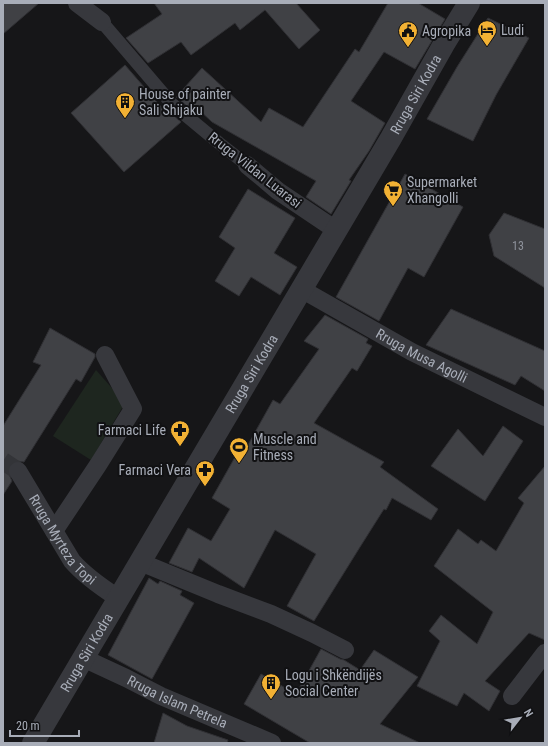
<svg xmlns="http://www.w3.org/2000/svg" width="548" height="746" viewBox="0 0 548 746" font-family="'Roboto Condensed',sans-serif">
  <style>
    .green { fill: #1e261f }
    .building { fill: #404145; stroke: #303034 }
    .lines { fill: none; stroke-linecap: round; stroke-linejoin: round }
    .minor-tunnel { stroke: #333438; stroke-width: 18; stroke-dasharray: 18 9; stroke-linecap: butt }
    .pedestrian { stroke: #37383d; stroke-width: 13 }
    .minor { stroke: #37383d; stroke-width: 18 }
    .tertiary { stroke: #37383d; stroke-width: 22 }
    .labels { text-anchor: middle; stroke-width: 4; stroke-linejoin: round; paint-order: stroke }
    .number-label { font-size: 12px; fill: #8e929b }
    .poi-label { font-size: 14px; fill: #a8adb8; stroke: #111113; text-anchor: start }
    .street-label { font-size: 14px; fill: #a8adb8; stroke: #111113 }
  </style>
  <rect width="100%" height="100%" fill="#161618"/>
  <path class="green" d="M96,370L125,403L91,460L53,436Z"/>
  <path class="building" d="M3,3H39L3,34Z
    M154,3H296L320,30L299,49L265,10L240,30L235,23L191,55L181,42L148,63L126,38L162,14Z
    M388,3H418L445,19L415,69L384,52L351,101L385,123L369,151L349,180L351,181L331,214L306,197L316,181L212,122L197,108L193,111L176,97L202,68L261,122L269,108L303,127L355,49L359,52Z
    M488,18L529,38L496,95L473,141L427,119L457,67Z
    M125,65L164,110L165,108L181,122L124,172L71,113Z
    M405,174L463,207L424,277L408,268L379,321L336,297Z
    M248,189L295,218L274,253L297,267L280,295L251,277L239,296L215,281L235,248L219,237Z
    M504,213L545,229V288L494,256L489,235Z
    M451,309L545,351V391L521,376L515,385L426,345Z
    M325,315L368,339L366,343L372,346L357,371L352,368L314,423L384,462L380,467L438,509L431,520L392,498L386,510L384,509L360,547L314,621L287,606L316,554L275,530L244,588L199,558L192,572L169,563L188,528L211,541L230,509L212,498L239,450L244,452L273,400L280,404L319,349L304,341Z
    M50,328L95,354V357L81,382L76,379L24,462L17,461L12,462L9,466L8,472L12,481L3,495V426L41,365L33,362Z
    M503,426L523,441L485,501L431,466L458,429L483,456Z
    M545,466V640L529,633L485,681L500,691L489,711L464,693L457,706L417,686L440,641L429,631L441,615L477,644L493,612L434,566L458,529L478,544L481,540L496,551L524,503L518,498Z
    M149,578L158,584L160,581L182,591L180,595L194,603L152,679L108,655Z
    M321,649L340,659L344,660L360,670L374,650L418,677L380,724L420,743H310L244,704L261,674L296,694Z
    M163,713L187,726L228,740L227,743H154Z"/>
  <g class="lines">
    <path class="minor-tunnel" d="M3,461L18,471"/>
    <path class="pedestrian" d="M102,22L172,104L219,143L247,165"/>
    <g class="minor">
      <path d="M77,3L102,22"/>
      <path d="M247,165L278,191L336,230"/>
      <path id="s1" d="M301,289L412,352L545,417"/>
      <path id="s2" d="M18,471L72,561C85,576 101,587 118,598"/>
      <path d="M54,531L98,465L133,409L105,355"/>
      <path d="M140,562L218,594L271,614L312,633L345,650"/>
      <path id="s3" d="M83,658L126,678L161,696L272,743"/>
      <path d="M512,696L545,653"/>
    </g>
    <path class="tertiary" id="s4" d="M33,743L391,138L444,44L469,3"/>
  </g>
  <defs>
    <g id="hotel-pin" transform="scale(1)"><path d="M0 17L-7.5 6A9.5 9.5 0 1 1 7.5 6Z" fill="#f2b134" stroke="#111113"/><path d="M-6-4.5h1.5V1H6V5H4.5V3h-9V5H-6ZM-4 0a1.8 1.8 0 1 1 3.6 0ZM.5 0V-2.5h3Q6-2.5 6 0Z" fill="#111"/></g>
    <g id="civic-pin" transform="scale(1)"><path d="M0 17L-7.5 6A9.5 9.5 0 1 1 7.5 6Z" fill="#f2b134" stroke="#111113"/><path d="M-.6-6.5H3V-4.5H.6V-3L4-1V1h2V6H-6V1h2V-1L-.6-3ZM-1.2 2.5V6h2.4V2.5Z" fill="#111"/></g>
    <g id="building-pin" transform="scale(1)"><path d="M0 17L-7.5 6A9.5 9.5 0 1 1 7.5 6Z" fill="#f2b134" stroke="#111113"/><path d="M-4-6H4V6H1V3H-1V6H-4ZM-2.5-4.3h1.7v1.8h-1.7ZM.8-4.3h1.7v1.8H.8ZM-2.5-1h1.7V.8h-1.7ZM.8-1h1.7V.8H.8Z" fill="#111"/></g>
    <g id="supermarket-pin" transform="scale(1)"><path d="M0 17L-7.5 6A9.5 9.5 0 1 1 7.5 6Z" fill="#f2b134" stroke="#111113"/><path d="M-6-5.5h2.5l.6 2H6L4.5 2H-2.5L-4.4-4H-6ZM-1.5 3.2a1.3 1.3 0 1 0 .1 0ZM3 3.2a1.3 1.3 0 1 0 .1 0Z" fill="#111"/></g>
    <g id="pharmacy-pin" transform="scale(1)"><path d="M0 17L-7.5 6A9.5 9.5 0 1 1 7.5 6Z" fill="#f2b134" stroke="#111113"/><path d="M-2-6h4v4h4v4h-4v4h-4v-4h-4v-4h4Z" fill="#111"/></g>
    <g id="stadium-pin" transform="scale(1)"><path d="M0 17L-7.5 6A9.5 9.5 0 1 1 7.5 6Z" fill="#f2b134" stroke="#111113"/><path d="M0-5a6.5 5 0 1 0 0 10a6.5 5 0 1 0 0-10ZM-3.5-1.8h7v3.6h-7Z" fill="#111"/></g>
  </defs>
  <g fill-rule="evenodd">
    <use href="#hotel-pin" x="487" y="30"/>
    <use href="#civic-pin" x="408" y="31"/>
    <use href="#building-pin" x="125" y="102"/>
    <use href="#supermarket-pin" x="393" y="190"/>
    <use href="#pharmacy-pin" x="180" y="430"/>
    <use href="#stadium-pin" x="239" y="447"/>
    <use href="#pharmacy-pin" x="205" y="470"/>
    <use href="#building-pin" x="271" y="683"/>
  </g>
  <g class="labels">
    <g class="number-label">
      <text x="518" y="250">13</text>
    </g>
    <g class="poi-label">
      <text x="501" y="35">Ludi</text>
      <text x="422" y="36">Agropika</text>
      <text x="139" y="99">House of painter<tspan x="139" dy="16">Sali Shijaku</tspan></text>
      <text x="407" y="187">Supermarket<tspan x="407" dy="16">Xhangolli</tspan></text>
      <text x="166" y="435" text-anchor="end">Farmaci Life</text>
      <text x="253" y="444">Muscle and<tspan x="253" dy="16">Fitness</tspan></text>
      <text x="191" y="475" text-anchor="end">Farmaci Vera</text>
      <text x="285" y="680">Logu i Shkëndijës<tspan x="285" dy="16">Social Center</tspan></text>
    </g>
    <g class="street-label">
      <text dy="5" stroke="none"><textPath href="#s4" startOffset="753">Rruga Siri Kodra</textPath></text>
      <text transform="translate(255 170) rotate(38)" y="5">Rruga Vildan Luarasi</text>
      <text dy="5" stroke="none"><textPath href="#s1" startOffset="138">Rruga Musa Agolli</textPath></text>
      <text dy="5" stroke="none"><textPath href="#s4" startOffset="429">Rruga Siri Kodra</textPath></text>
      <text dy="5" stroke="none"><textPath href="#s2" startOffset="82">Rruga Myrteza Topi</textPath></text>
      <text dy="5" stroke="none"><textPath href="#s4" startOffset="105">Rruga Siri Kodra</textPath></text>
      <text dy="5" stroke="none"><textPath href="#s3" startOffset="104">Rruga Islam Petrela</textPath></text>
    </g>
  </g>
  <rect width="548" height="746" fill="none" stroke="#a8adb8" stroke-width="8"/>
  <g transform="translate(520 718) rotate(59)" stroke="#111113" stroke-width="3" paint-order="stroke">
  <path d="M0-3L7 15L0 10L-7 15Z" fill="#a8adb8"/>
  <text y="-6" font-size="11" font-weight="bold" text-anchor="middle" fill="#a8adb8">N</text>
  </g>
  <path d="M10 730v6h69v-6" fill="none" stroke="#a8adb8" stroke-width="2"/>
  <text x="16" y="730" font-size="12" fill="#a8adb8" stroke="#111113" stroke-width="3" paint-order="stroke">20 m</text>
</svg>
